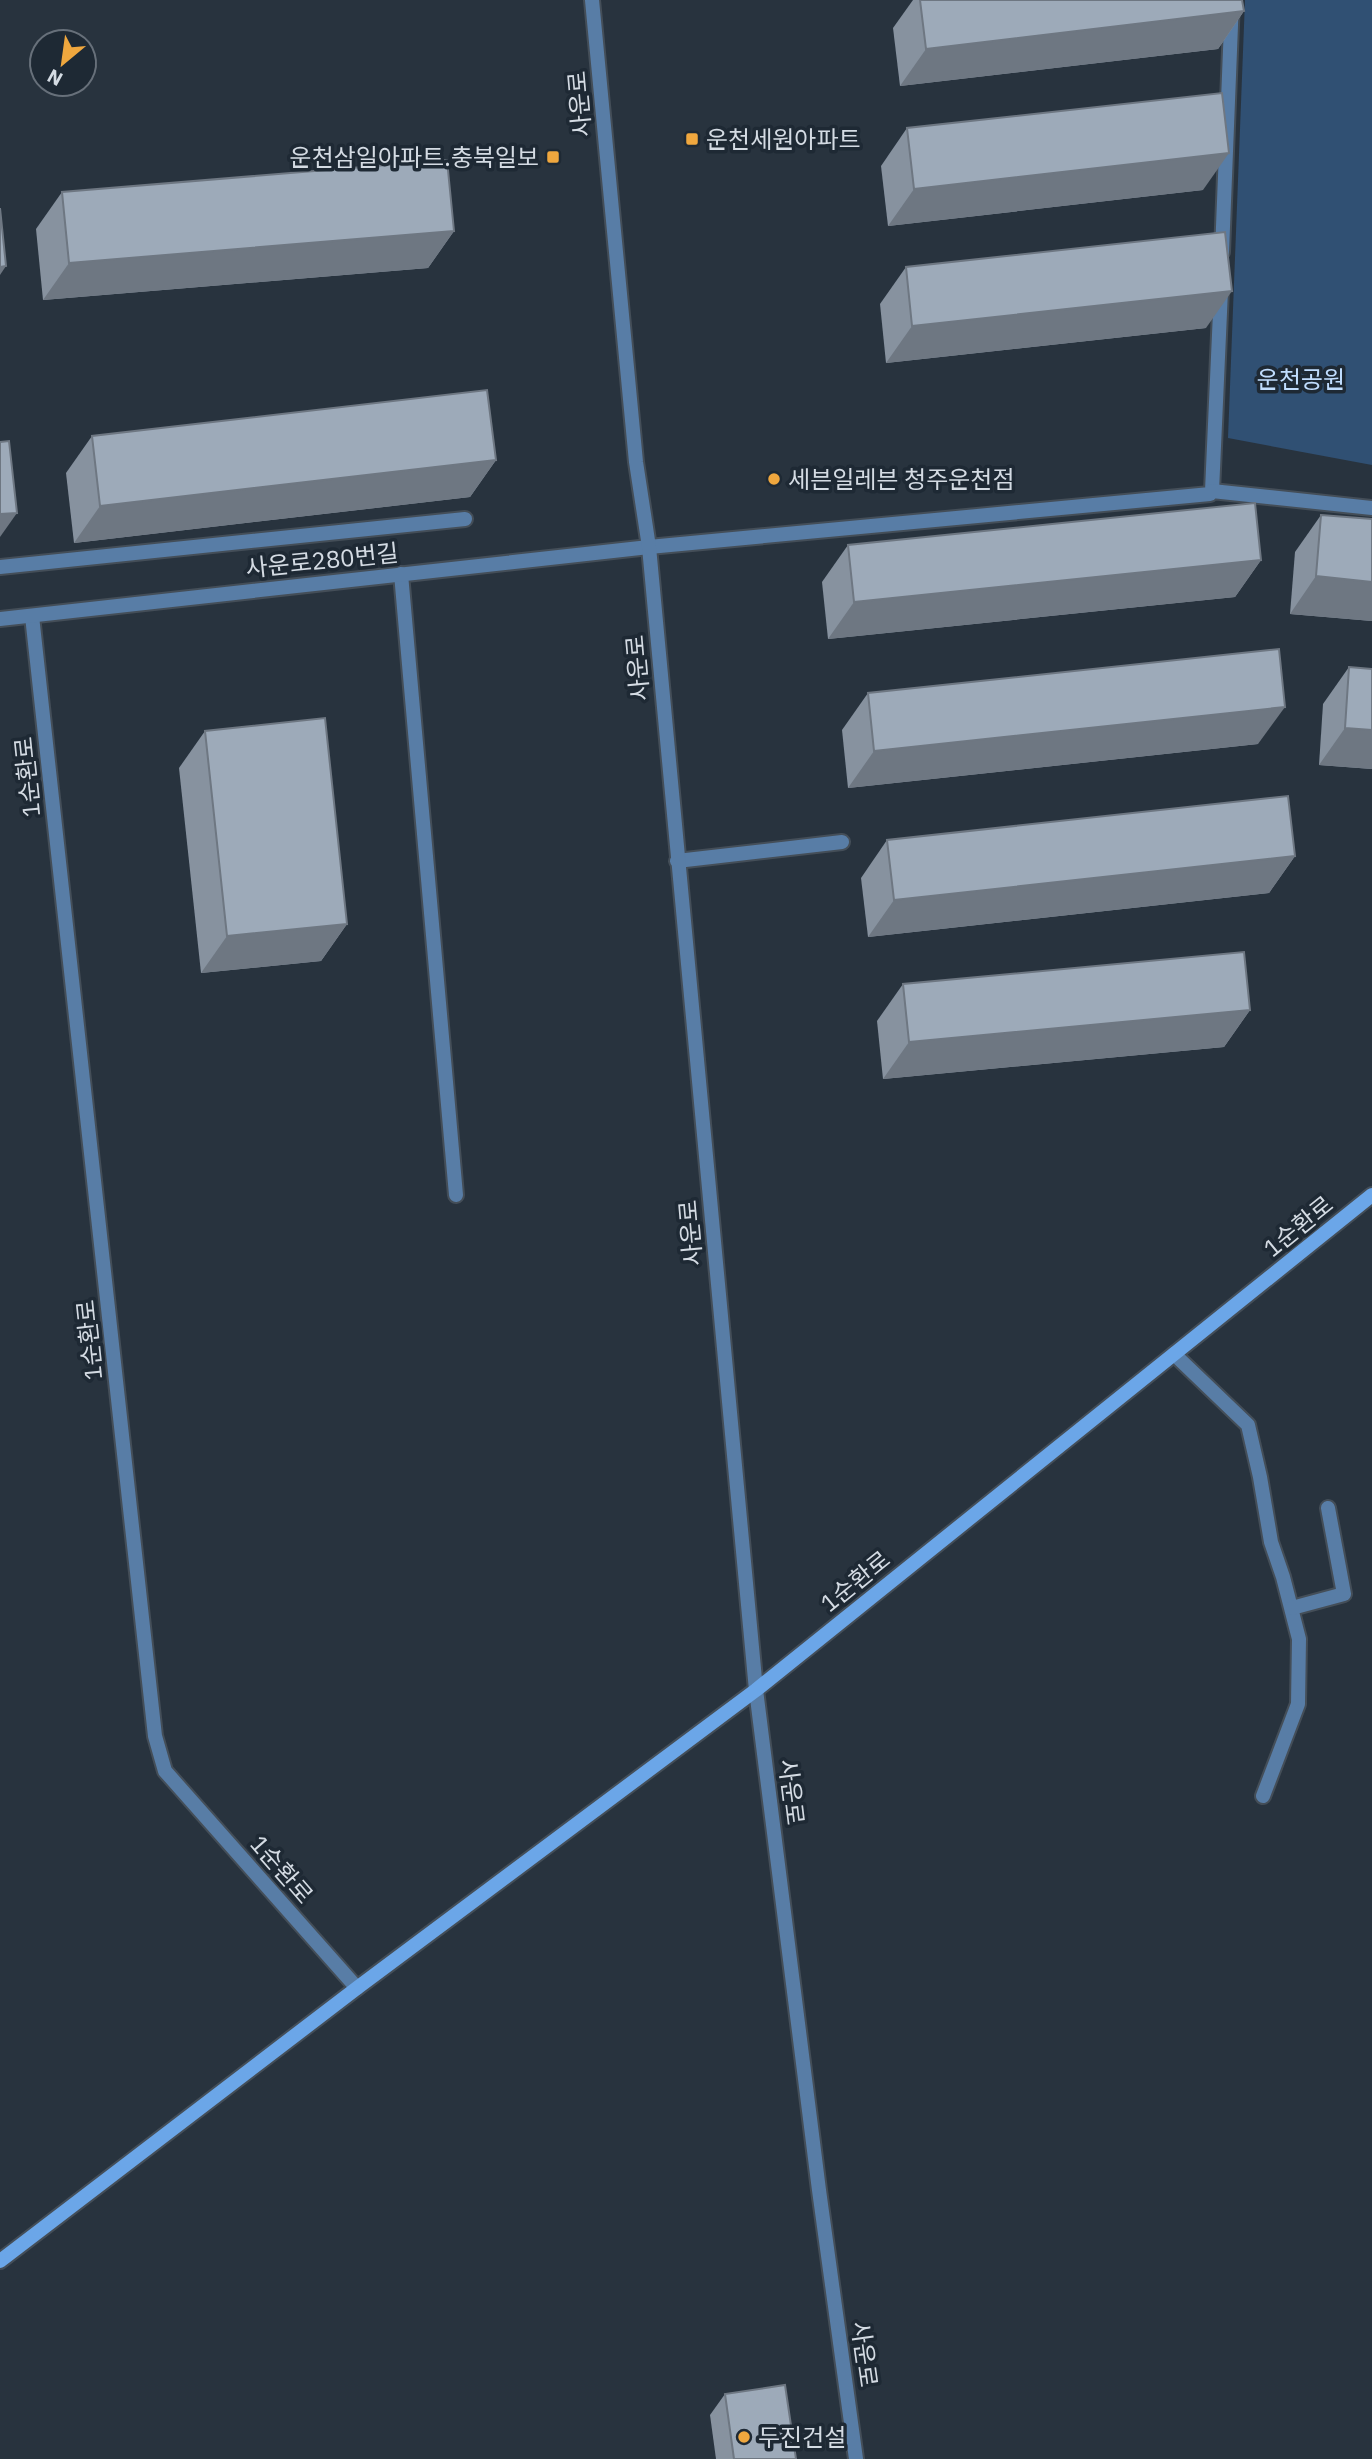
<svg xmlns="http://www.w3.org/2000/svg" width="1372" height="2459" viewBox="0 0 1372 2459" font-family="'IBM Plex Sans','Noto Sans KR',sans-serif">
<style>
.park{fill:#305073}
.lines{fill:none;stroke-linecap:round;stroke-linejoin:round}
.service-casing{stroke:#444e58;stroke-width:18}
.minor-casing{stroke:#444e58;stroke-width:18}
.tertiary-casing{stroke:#444e58;stroke-width:18}
.secondary-casing{stroke:#444e58;stroke-width:18}
.service{stroke:#587da6;stroke-width:14}
.minor{stroke:#587da6;stroke-width:14}
.tertiary{stroke:#587da6;stroke-width:14}
.secondary{stroke:#6ba6e8;stroke-width:14}
.wall{fill:#87929f}
.shaded-wall{fill:#6e7782}
.building{fill:#9daab9;stroke:#6e7782;stroke-width:2}
.poi-dot{fill:#efa73e;stroke:#1e2934;stroke-width:2.5}
.labels{text-anchor:middle;dominant-baseline:central;stroke-width:7;stroke-linejoin:round;paint-order:stroke}
.street-label{font-size:24px;fill:#d4dbe3;stroke:#1e2934}
.poi-label{font-size:24px;fill:#d4dbe3;stroke:#1e2934;text-anchor:start}
.park-label{font-size:24px;fill:#c0ddfe;stroke:#1e2934}
</style>
<rect width="100%" height="100%" fill="#28333e"/>
<polygon class="park" points="1245,0 1372,0 1372,465 1228,438"/>
<g class="lines">
<defs>
<g id="service">
<polyline points="1222,252 1232,0"/>
<polyline points="1212,491 1221,290"/>
<polyline points="0,567 465,519"/>
<polyline points="677,861 842,842"/>
<polyline points="1174,1354 1248,1425 1260,1477 1271,1542 1283,1577 1299,1639 1298,1704 1263,1796"/>
<polyline points="1292,1608 1344,1594 1328,1508"/>
</g>
<g id="minor">
<polyline points="401,574 456,1195"/>
<polyline points="32,616 155,1736 165,1771 357,1988"/>
<polyline points="0,619 649,547 1210,494 1212,491 1372,508"/>
</g>
<polyline id="tertiary" points="592,0 636,462 649,547 756,1690 819,2190 856,2459"/>
<polyline id="secondary" points="0,2261 357,1988 756,1690 1372,1195"/>
</defs>
<use href="#service" class="service-casing"/>
<use href="#minor" class="minor-casing"/>
<use href="#tertiary" class="tertiary-casing"/>
<use href="#secondary" class="secondary-casing"/>
<use href="#service" class="service"/>
<use href="#minor" class="minor"/>
<use href="#tertiary" class="tertiary"/>
<use href="#secondary" class="secondary"/>
</g>
<g class="wall">
<polygon points="913,0 1242,0 1244,11 1218,49 900,86 893,28"/>
<polygon points="907,128 1203,190 888,226 881,166"/>
<polygon points="62,192 454,231 428,268 43,300 36,229"/>
<polygon points="906,267 1206,328 886,363 880,304"/>
<polygon points="92,436 496,460 470,497 74,543 66,473"/>
<polygon points="1321,515 1372,519 1372,621 1290,614 1295,552"/>
<polygon points="848,545 1261,560 1235,597 828,639 822,582"/>
<polygon points="1349,667 1372,769 1319,765 1323,704"/>
<polygon points="868,693 1258,744 848,788 842,730"/>
<polygon points="205,731 347,924 321,961 201,973 179,768"/>
<polygon points="887,840 1295,856 1269,893 868,937 861,878"/>
<polygon points="903,984 1250,1010 1224,1047 883,1079 877,1021"/>
<polygon points="725,2394 796,2459 716,2459 710,2415"/>
</g>
<g class="shaded-wall">
<polygon points="1244,11 1218,49 900,86 926,49"/>
<polygon points="1229,153 1203,190 888,226 914,189"/>
<polygon points="454,231 428,268 43,300 69,263"/>
<polygon points="6,266 0,275 0,267"/>
<polygon points="1232,291 1206,328 886,363 912,326"/>
<polygon points="496,460 470,497 74,543 100,506"/>
<polygon points="17,513 0,537 0,514"/>
<polygon points="1261,560 1235,597 828,639 854,602"/>
<polygon points="1316,576 1372,582 1372,621 1290,614"/>
<polygon points="1285,707 1258,744 848,788 874,751"/>
<polygon points="1345,728 1372,730 1372,769 1319,765"/>
<polygon points="1295,856 1269,893 868,937 894,900"/>
<polygon points="347,924 321,961 201,973 227,936"/>
<polygon points="1250,1010 1224,1047 883,1079 909,1042"/>
</g>
<g class="building">
<polygon points="920,0 1242,0 1244,11 926,49"/>
<polygon points="1222,93 1229,153 914,189 907,128"/>
<polygon points="447,160 454,231 69,263 62,192"/>
<polygon points="0,208 6,266 0,267"/>
<polygon points="1225,232 1232,291 912,326 906,267"/>
<polygon points="487,390 496,460 100,506 92,436"/>
<polygon points="9,441 17,513 0,514 0,442"/>
<polygon points="1255,503 1261,560 854,602 848,545"/>
<polygon points="1321,515 1372,519 1372,582 1316,576"/>
<polygon points="1279,649 1285,707 874,751 868,693"/>
<polygon points="1349,667 1372,669 1372,730 1345,728"/>
<polygon points="325,718 347,924 227,936 205,731"/>
<polygon points="1288,796 1295,856 894,900 887,840"/>
<polygon points="1244,952 1250,1010 909,1042 903,984"/>
<polygon points="785,2385 796,2459 734,2459 725,2394"/>
</g>
<g class="poi-dot">
<rect x="685" y="132" width="14" height="14" rx="3.5"/>
<rect x="546" y="150" width="14" height="14" rx="3.5"/>
<circle cx="774" cy="479" r="7"/>
<circle cx="744" cy="2437" r="7"/>
</g>
<g class="labels">
<g class="street-label">
<text transform="translate(579 104) rotate(-95)">사운로</text>
<text transform="translate(322 560) rotate(-6)">사운로280번길</text>
<text transform="translate(637 668) rotate(-95)">사운로</text>
<text transform="translate(27 777) rotate(-96)">1순환로</text>
<text transform="translate(1298 1226) rotate(-39)">1순환로</text>
<text transform="translate(690 1233) rotate(-95)">사운로</text>
<text transform="translate(89 1340) rotate(-96)">1순환로</text>
<text transform="translate(855 1581) rotate(-39)">1순환로</text>
<text transform="translate(792 1792) rotate(83)">사운로</text>
<text transform="translate(282 1869) rotate(49)">1순환로</text>
<text transform="translate(865 2354) rotate(82)">사운로</text>
</g>
<g class="poi-label">
<text x="706" y="139">운천세원아파트</text>
<text x="539" y="157" text-anchor="end">운천삼일아파트.충북일보</text>
<text x="788" y="479">세븐일레븐 청주운천점</text>
<text x="758" y="2437">두진건설</text>
</g>
<g class="park-label">
<text x="1301" y="379">운천공원</text>
</g>
</g>
<g transform="translate(63 63) rotate(209)"><circle r="33" fill="#1e2934" stroke="#67707a" stroke-width="2"/>
<path d="M0-5L12 26L0 18L-12 26Z" fill="#efa73e"/>
<text y="-10" font-size="19" font-weight="bold" text-anchor="middle" fill="#d4dbe3">N</text>
</g>
</svg>
